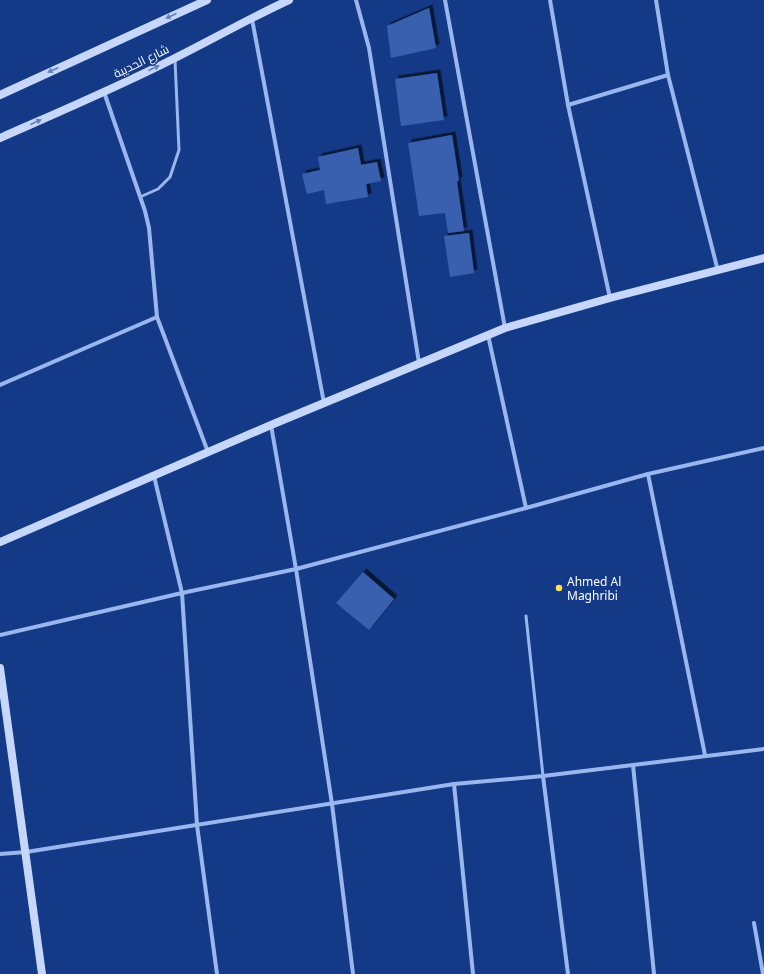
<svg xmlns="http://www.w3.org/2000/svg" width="764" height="974" viewBox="0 0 764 974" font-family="'Noto Sans',Cairo,sans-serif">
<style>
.building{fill:#3860af;filter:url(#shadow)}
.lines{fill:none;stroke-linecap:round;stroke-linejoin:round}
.lane{stroke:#99b6ef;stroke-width:3}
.street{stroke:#99b6ef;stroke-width:4}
.secondary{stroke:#c6d7fb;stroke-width:8}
.oneway{fill:#6481bb}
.poi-dot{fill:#ffe157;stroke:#143a87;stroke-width:1.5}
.labels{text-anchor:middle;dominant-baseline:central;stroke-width:3;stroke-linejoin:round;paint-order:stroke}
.street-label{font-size:12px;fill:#fff;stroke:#143a87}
.poi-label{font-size:12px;fill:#fff;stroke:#143a87;text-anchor:start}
</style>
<defs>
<filter id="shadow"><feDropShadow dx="3.5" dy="-3.5" stdDeviation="0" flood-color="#0009"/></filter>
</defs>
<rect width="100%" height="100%" fill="#143a87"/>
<g class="building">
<polygon points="429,8 436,48 391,58 387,26"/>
<polygon points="437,73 444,120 401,126 395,79"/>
<polygon points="452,135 459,180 457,182 464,231 448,233 445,213 419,216 408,143"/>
<polygon points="358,148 361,165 377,162 381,181 366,184 368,197 326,204 324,190 307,194 302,174 320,170 318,157"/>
<polygon points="469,233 474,273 450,277 444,236"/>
<polygon points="363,572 394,599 369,630 336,603"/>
</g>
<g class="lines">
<g class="lane">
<polyline points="140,197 158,189 170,177 179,150 175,60"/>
<polyline points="526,616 543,776"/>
</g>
<g class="street">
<polyline points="356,0 369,48 419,363"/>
<polyline points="445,0 505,328"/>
<polyline points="550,0 568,105 610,298"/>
<polyline points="656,0 668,75 718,271"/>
<polyline points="252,19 324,403"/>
<polyline points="104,92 145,211 149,228 157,317 208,452"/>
<polyline points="568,105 668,75"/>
<polyline points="488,335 526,508"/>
<polyline points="0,385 157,317"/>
<polyline points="271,425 296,569 332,804 353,974"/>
<polyline points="648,474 705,755"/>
<polyline points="154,476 182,593 197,825 217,974"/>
<polyline points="0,635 182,593 296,569 526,508 648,474 764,448"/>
<polyline points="633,765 654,974"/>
<polyline points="543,776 568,974"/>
<polyline points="454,784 473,974"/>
<polyline points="0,854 26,852 454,784 543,776 764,749"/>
<polyline points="754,923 763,974"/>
</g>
<g class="secondary">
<polyline points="0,95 207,0"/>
<path d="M0,138c59,-26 118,-51 175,-80 38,-19 75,-40 114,-58"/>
<polyline points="0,542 271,425 505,328 610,298 764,258"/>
<polyline points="0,668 42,974"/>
</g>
</g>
<defs><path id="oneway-solid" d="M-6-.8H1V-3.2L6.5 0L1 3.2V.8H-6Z"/></defs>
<g class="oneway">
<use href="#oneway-solid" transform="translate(171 16) rotate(155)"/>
<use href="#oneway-solid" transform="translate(154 68) rotate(-25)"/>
<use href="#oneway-solid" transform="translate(53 70) rotate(155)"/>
<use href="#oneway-solid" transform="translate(36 122) rotate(-24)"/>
</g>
<circle class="poi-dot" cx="559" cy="588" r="4"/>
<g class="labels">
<g class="street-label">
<text transform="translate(141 61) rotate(-26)">شارع الحديبة</text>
</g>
<g class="poi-label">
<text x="567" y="581">Ahmed Al<tspan x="567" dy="14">Maghribi</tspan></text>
</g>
</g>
</svg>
